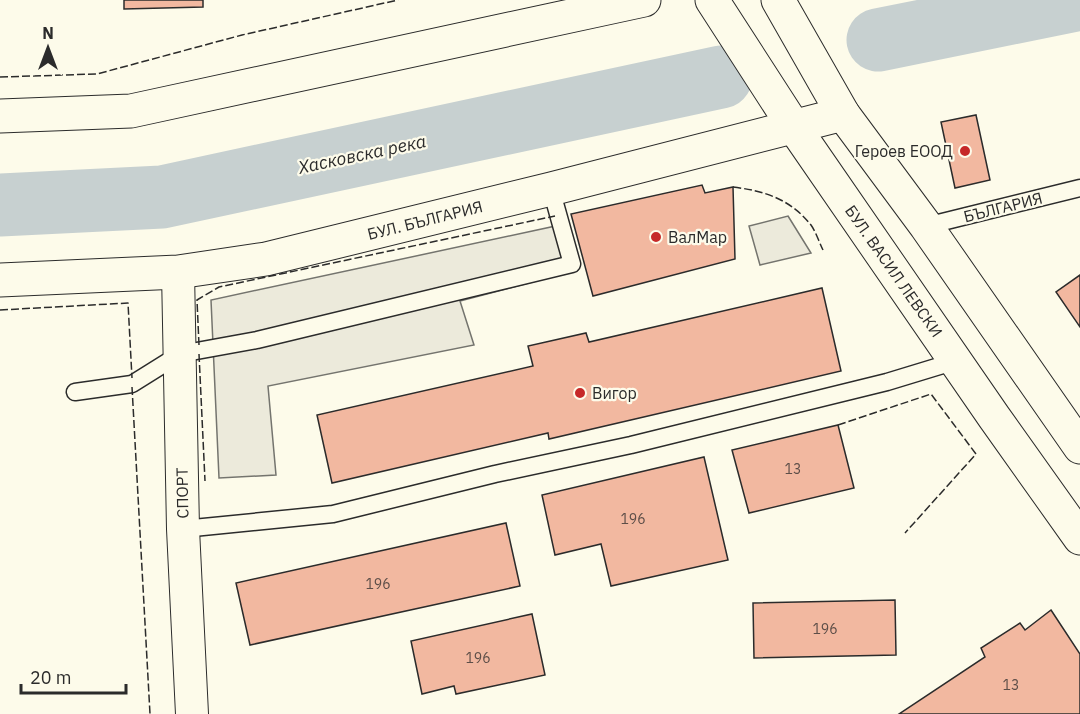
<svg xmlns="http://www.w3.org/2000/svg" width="1080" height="714" viewBox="0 0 1080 714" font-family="'IBM Plex Sans',sans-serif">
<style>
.parking{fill:#eceadb;stroke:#74746e;stroke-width:1.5}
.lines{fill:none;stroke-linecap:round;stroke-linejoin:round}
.river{stroke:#c7d0d0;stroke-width:63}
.building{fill:#f2b8a0;stroke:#2b2b2b;stroke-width:1.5}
.service-casing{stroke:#2b2b2b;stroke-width:19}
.minor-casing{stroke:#2b2b2b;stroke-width:34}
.tertiary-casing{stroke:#2b2b2b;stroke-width:35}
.secondary-casing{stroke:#2b2b2b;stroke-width:35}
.service{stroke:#fdfbea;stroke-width:16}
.minor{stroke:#fdfbea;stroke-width:32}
.tertiary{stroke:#fdfbea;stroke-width:33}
.secondary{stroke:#fdfbea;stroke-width:33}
.fence{stroke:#2b2b2b;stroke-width:1.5;stroke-dasharray:8 3;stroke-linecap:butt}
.poi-dot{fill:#c62828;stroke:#fdfbea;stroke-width:2}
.labels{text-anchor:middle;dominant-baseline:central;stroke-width:4.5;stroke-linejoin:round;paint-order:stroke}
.number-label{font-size:14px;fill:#5d4e48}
.poi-label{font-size:16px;fill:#2b2b2b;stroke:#fdfbea;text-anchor:start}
.street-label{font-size:16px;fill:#2b2b2b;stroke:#fdfbea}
.water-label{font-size:18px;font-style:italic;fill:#2b2b2b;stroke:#fdfbea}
</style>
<rect width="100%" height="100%" fill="#fdfbea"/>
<g class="parking">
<polygon points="788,216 811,253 760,265 749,226"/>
<polygon points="565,224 578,270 460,301 474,345 268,386 276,475 219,478 211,300"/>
</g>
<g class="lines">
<g class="river">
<polyline points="878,40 1076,0"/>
<polyline points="0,205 162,197 721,77"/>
</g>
</g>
<g class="building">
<polygon points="124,0 203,0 203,7 124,9"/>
<polygon points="976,115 990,180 955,188 941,122"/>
<polygon points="702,185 705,193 733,187 735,259 593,296 571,214"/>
<polygon points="1080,275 1080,327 1056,292"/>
<polygon points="822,288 841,371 549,439 548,433 332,483 317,415 533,366 528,346 586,333 589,342"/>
<polygon points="838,425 854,488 749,513 732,450"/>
<polygon points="704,457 728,560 611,586 601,544 555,555 542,495"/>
<polygon points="506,523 520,586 250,645 236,583"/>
<polygon points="895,600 896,655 754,658 753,603"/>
<polygon points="1051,610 1080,654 1080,714 899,714 985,657 981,648 1020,623 1025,630"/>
<polygon points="532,614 545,675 456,694 454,686 422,694 411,641"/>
</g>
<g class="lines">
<defs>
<g id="service">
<polyline points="926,226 1080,188"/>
<polyline points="75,392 132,384 180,354 257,340 572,264 551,189"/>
<polyline points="183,529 333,514 495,474 631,445 887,382 956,361"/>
</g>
<polyline id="minor" points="178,272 183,529 192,714"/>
<g id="tertiary">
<polyline points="0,116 131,111 644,0"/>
<polyline points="0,280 178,272 266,259 551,189 843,114"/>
</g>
<g id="secondary">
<polyline points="712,0 794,127 994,417 1080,538"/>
<polyline points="778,0 843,114 926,226 1080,447"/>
</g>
</defs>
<use href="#service" class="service-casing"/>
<use href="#minor" class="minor-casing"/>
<use href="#tertiary" class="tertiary-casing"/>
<use href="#secondary" class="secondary-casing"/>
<use href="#service" class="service"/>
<use href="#minor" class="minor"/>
<use href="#tertiary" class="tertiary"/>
<use href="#secondary" class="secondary"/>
<g class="fence">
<polyline points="0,77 97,74 242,35 398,0"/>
<path d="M733,187c32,4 57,12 78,38 5,7 8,17 12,25"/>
<polyline points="0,310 128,303 132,378"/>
<polyline points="199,345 197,300 219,287 555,216"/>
<polyline points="199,354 205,481"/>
<polyline points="132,387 150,714"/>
<polyline points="838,425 931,394 976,454 905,533"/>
</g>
</g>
<g class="poi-dot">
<circle cx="965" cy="151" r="6"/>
<circle cx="656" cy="237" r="6"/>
<circle cx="580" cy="393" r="6"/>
</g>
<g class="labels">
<g class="number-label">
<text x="793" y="469">13</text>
<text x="633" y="519">196</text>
<text x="378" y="584">196</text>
<text x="825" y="629">196</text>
<text x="478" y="658">196</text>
<text x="1011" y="685">13</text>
</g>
<g class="poi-label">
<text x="953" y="151" text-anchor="end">Героев ЕООД</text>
<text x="668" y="237">ВалМар</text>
<text x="592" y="393">Вигор</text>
</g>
<g class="street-label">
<text transform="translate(1003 207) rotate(-14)">БЪЛГАРИЯ</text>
<text transform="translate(425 220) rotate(-14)">БУЛ. БЪЛГАРИЯ</text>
<text transform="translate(894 271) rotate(55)">БУЛ. ВАСИЛ ЛЕВСКИ</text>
<text transform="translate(182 493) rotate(-91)">СПОРТ</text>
</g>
<g class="water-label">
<text transform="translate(362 154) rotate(-12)">Хасковска река</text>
</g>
</g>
<g transform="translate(48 48)" stroke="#fdfbea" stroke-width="4.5" paint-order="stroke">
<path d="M0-4.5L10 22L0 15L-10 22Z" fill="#2b2b2b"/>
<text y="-9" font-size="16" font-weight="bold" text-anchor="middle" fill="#2b2b2b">N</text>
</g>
<path d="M21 684v9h105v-9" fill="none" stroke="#2b2b2b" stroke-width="3"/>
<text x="30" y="684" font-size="18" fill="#2b2b2b" stroke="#fdfbea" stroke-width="4.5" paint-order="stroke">20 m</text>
</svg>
